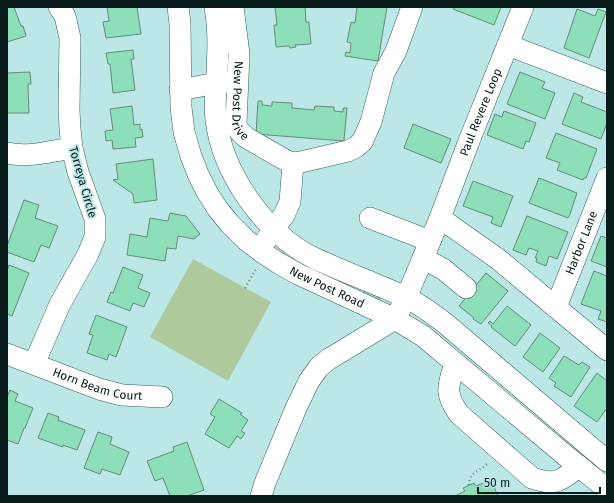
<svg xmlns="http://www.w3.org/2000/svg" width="614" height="503" viewBox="0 0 614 503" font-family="'Fira Sans',sans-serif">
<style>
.green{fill:#aeca9d}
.building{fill:#8ddfba;stroke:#678a79}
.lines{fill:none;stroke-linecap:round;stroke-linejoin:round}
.minor-casing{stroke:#365f5e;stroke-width:22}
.path{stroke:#6b8b8a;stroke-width:2.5;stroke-dasharray:1 3;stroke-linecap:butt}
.minor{stroke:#fff;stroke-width:21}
.labels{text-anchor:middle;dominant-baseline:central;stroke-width:3.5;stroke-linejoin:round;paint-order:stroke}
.street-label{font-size:12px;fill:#091a1a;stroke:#bbe8e7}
</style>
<rect width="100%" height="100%" fill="#bbe8e7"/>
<polygon class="green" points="193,259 271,302 228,381 150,337"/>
<g class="building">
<polygon points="7,7 14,7 21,26 23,26 26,36 7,42"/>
<polygon points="107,7 137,7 141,34 106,38 103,22 109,21"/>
<polygon points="275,7 305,7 306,22 309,22 311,44 295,45 296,47 290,48 289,46 276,47 274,25 277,25"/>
<polygon points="357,7 387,7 378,61 345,56 346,52 350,53 351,43 347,42 351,22 355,23"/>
<polygon points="454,7 501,7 494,25 453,9"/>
<polygon points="577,9 595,16 598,9 606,12 589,58 564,48"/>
<polygon points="133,50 134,59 131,59 135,90 113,93 110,64 108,64 106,53"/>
<polygon points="30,72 31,84 28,84 29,113 7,113 7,73"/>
<polygon points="520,72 545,82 542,88 555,93 545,119 507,104"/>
<polygon points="574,93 583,97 581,102 607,112 607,123 601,139 562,124"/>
<polygon points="258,101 262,101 262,105 272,106 272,102 292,103 292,108 314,110 315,106 334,107 334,111 343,112 343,108 347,108 344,141 256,134"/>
<polygon points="132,106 134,125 140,124 140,130 142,129 143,137 135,138 136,147 113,149 112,140 106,141 105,131 113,130 110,109"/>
<polygon points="504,111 536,123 529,142 526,141 523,149 487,135 495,114 502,117"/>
<polygon points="413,124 451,139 441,163 404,148"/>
<polygon points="556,133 597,149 586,178 584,178 583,180 557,170 560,163 546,158"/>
<polygon points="153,159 157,200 134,203 133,194 113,180 118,179 116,164"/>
<polygon points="539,178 577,193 570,214 568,218 529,203"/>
<polygon points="473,181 513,196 501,227 491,223 493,217 463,206"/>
<polygon points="24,200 39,205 35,218 58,226 49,248 41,245 34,262 7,252 7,246"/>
<polygon points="170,213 186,216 200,234 194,239 178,236 176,249 167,248 165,261 127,255 130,234 147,237 150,218 168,221"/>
<polygon points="527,216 568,232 557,259 549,256 546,266 536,262 537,258 535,258 538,251 529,248 526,255 513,250"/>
<polygon points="601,236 607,238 607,267 591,261"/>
<polygon points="9,265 29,273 12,316 7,314 7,270"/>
<polygon points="123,267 143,275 138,288 150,293 144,307 133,303 130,311 107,302 111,292 113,293"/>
<polygon points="594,271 607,276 607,322 598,319 601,311 581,304"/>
<polygon points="486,273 508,291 481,324 473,319 474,318 459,306"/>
<polygon points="367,286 382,293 375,306 361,299"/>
<polygon points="507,306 531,325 515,346 491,327 492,326 488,323 490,321 493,324"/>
<polygon points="96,315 127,327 116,357 109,354 107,360 87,353 93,335 89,334"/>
<polygon points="540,333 560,348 543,372 523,357"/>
<polygon points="564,356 579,365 582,362 590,367 571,397 554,386 556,383 549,378"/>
<polygon points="597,373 607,381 607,408 597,422 574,406"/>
<polygon points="10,390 18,394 15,401 33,408 25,428 24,428 18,444 7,440 7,397"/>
<polygon points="219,399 242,413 240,414 248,420 241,431 245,433 241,439 237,436 229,448 205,434 215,417 210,414"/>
<polygon points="48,413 59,417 58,420 85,430 77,450 63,445 63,447 38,438"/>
<polygon points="98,432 112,437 110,444 129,452 120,475 102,469 100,474 84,468"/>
<polygon points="187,442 204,490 187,496 170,496 163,478 155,481 147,461 174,451 173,447"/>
<polygon points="491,480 498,496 455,496 465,491 463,488 474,483 476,486"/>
</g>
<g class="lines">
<defs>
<g id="minor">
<path id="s1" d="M178,7l2,17 1,83 3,25 7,24 7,18 9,18 10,16 13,16 16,16 17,13 17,11 18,10 97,45 28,17 143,120 41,33"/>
<path d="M215,7c4,22 3,44 2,66 -1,15 -3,31 -1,46 6,54 49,115 98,139 30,14 61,25 91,39 15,7 28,17 41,27l161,137"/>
<path id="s2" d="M233,7l6,47 -3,69c1,7 5,10 11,15l40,23 6,2 8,-1 47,-11 8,-4 6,-5 9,-20 13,-49 12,-22 16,-44"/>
<polyline points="508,45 607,83"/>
<polyline points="180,90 216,83 229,82"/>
<path d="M7,153c21,5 44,-2 65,-5"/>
<polyline points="370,218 430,241"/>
<polyline points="440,218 498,259 607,350"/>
<polyline points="266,240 284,215 290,202 293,163"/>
<polyline points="423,258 443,269 466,288"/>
<path id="s3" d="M556,307l51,-129"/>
<path id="s4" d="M7,354l92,35 23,6 40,2"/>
<path d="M455,363c-7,23 -11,30 4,51l73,64c23,8 30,3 47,-12"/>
<polyline points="34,364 60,304 88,254 95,237 95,219 78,172 72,148 70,129 69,110 70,38 65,16 59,7"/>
<path id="s5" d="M261,496l4,-13 31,-75 13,-27 10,-14 10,-8 66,-40 11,-21 34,-80 29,-77 54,-134"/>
</g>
</defs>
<use href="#minor" class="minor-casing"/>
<g class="path">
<polyline points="245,288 256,269"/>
<path d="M469,485c0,-14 11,-13 19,-22"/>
</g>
<use href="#minor" class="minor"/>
</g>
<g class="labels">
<g class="street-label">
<text stroke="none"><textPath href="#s2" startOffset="95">New Post Drive</textPath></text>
<text stroke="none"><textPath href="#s5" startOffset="456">Paul Revere Loop</textPath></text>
<text transform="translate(83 182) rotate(74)">Torreya Circle</text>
<text stroke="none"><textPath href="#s3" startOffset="69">Harbor Lane</textPath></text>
<text stroke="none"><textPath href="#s1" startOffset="346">New Post Road</textPath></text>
<text stroke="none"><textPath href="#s4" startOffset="96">Horn Beam Court</textPath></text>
</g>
</g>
<rect width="614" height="503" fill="none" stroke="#091a1a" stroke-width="16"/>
<path d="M478 487v6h122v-6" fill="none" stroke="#091a1a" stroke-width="2"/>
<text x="484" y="487" font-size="12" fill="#091a1a" stroke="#bbe8e7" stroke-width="3" paint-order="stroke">50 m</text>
</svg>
